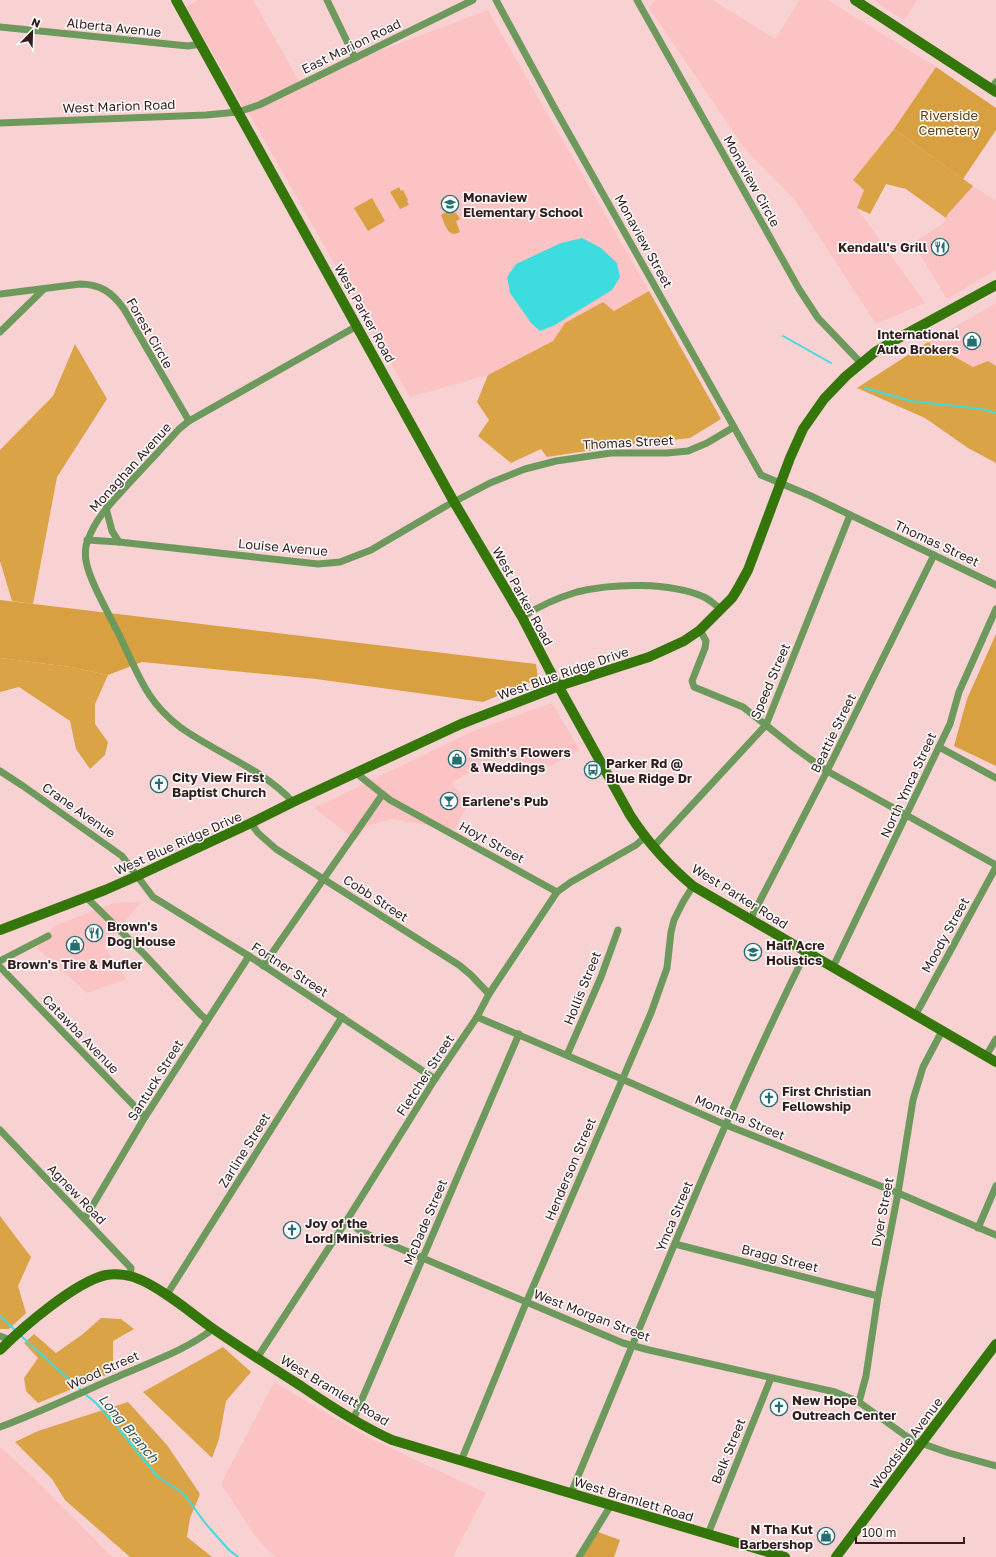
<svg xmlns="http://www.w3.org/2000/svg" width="996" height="1557" viewBox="0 0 996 1557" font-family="'Golos Text',sans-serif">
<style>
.built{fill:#fcc3c4}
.green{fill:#d9a041}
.forest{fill:#daa346}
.water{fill:#3ddcdf}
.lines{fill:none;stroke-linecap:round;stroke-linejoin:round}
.stream{stroke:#3ddcdf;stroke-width:2}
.street{stroke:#6e995d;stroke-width:7}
.secondary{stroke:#34760a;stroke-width:10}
.labels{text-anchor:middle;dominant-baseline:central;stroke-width:3;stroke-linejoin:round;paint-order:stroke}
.street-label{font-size:13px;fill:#341d1e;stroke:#fefefe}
.park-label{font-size:13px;fill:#5b3f0b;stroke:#fefefe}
.poi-label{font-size:13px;font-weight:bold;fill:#341d1e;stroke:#fefefe;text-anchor:start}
.water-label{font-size:14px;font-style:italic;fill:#325252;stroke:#fefefe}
</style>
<rect width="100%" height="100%" fill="#f8d2d2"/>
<g class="built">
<polygon points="198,0 253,0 299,81 488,10 649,291 614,311 565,323 553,341 488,375 410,397 251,117 247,110 245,110 186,7"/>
<polygon points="655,0 713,0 775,39 800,0 828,0 936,67 894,129 853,180 864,190 857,208 925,303 876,324 795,200 745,149 649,8"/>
<polygon points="873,0 917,0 904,20"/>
<polygon points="973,186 996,201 996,270 947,299 913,243 944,223 948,214"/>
<polygon points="996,303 996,366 988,361 973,367 928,342"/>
<polygon points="552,703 580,750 550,766 513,760 503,752 452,783 468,804 454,830 392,819 367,826 356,840 314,808 471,732"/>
<polygon points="141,902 104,947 126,979 87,993 37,948 54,926 114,903"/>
<polygon points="274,1382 367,1437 486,1493 453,1557 275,1557 257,1539 221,1484"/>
<polygon points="0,1447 33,1477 112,1557 0,1557"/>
</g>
<g class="green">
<polygon points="936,67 996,108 996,130 963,179 894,129"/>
<polygon points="399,187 401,191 403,190 408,200 407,201 409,205 400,209 390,192"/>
<polygon points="372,198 385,221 368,231 354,208"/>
<path d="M448,211l8,2 4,6 -4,2 4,11c-12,7 -15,-8 -19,-17z"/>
<polygon points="0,600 536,664 538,679 483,702 316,679 142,662 108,675 71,667 0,658"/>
<polygon points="996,634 996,766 954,746 967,699"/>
<polygon points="598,1532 620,1540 614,1557 583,1557"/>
</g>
<g class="forest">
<polygon points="894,129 973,186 948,214 946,218 906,189 886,184 870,214 857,208 864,190 853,180"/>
<polygon points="649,291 721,419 690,438 626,445 547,457 541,449 511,463 478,436 489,420 477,402 488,375 553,341 565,323 603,302 614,311"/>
<polygon points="928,342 973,367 988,361 996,366 996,463 968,448 925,418 857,388"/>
<polygon points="75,344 107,399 57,477 33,604 12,601 0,561 0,450 53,396"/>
<polygon points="0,658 71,667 108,675 95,704 95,724 108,742 105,755 90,769 76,749 70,721 19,687 0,692"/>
<polygon points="0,1216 31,1257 18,1286 26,1313 9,1329 0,1329"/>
<polygon points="101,1318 121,1319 134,1329 113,1341 113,1372 38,1403 26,1391 24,1378 38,1358 24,1343 34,1334 56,1353 83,1334"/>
<polygon points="223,1347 251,1372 226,1401 219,1439 212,1458 143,1392"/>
<polygon points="128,1402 167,1445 200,1494 190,1518 187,1537 212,1557 130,1557 65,1500 52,1479 15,1442 38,1431"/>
</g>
<polygon class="water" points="582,238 601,248 617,263 620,277 612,290 555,325 540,331 531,323 510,293 507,277 516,264 561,243"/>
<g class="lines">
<g class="stream">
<polyline points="783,336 831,363"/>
<polyline points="865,388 911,401 982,409 996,413"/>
<polyline points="0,1316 15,1330"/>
<polyline points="20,1335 82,1391"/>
<polyline points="85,1394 96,1403 118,1428 157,1476 184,1494 205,1523 229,1550 238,1557"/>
</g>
<g class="street">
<polyline points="327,0 355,58"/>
<polyline points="496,0 554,107 761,475 811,496 996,585"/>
<polyline points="637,0 799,289 818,318 861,363"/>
<polyline points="0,27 188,46 201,44"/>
<polyline points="991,89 996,82"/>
<polyline points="0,123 206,115 238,112 259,105 473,0"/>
<path d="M0,294l80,-10c20,0 32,8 44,25l65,112"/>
<polyline points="0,332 44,289"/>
<polyline points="106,508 112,531 119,542 318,564 340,562 371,550 446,506 490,483 525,469 556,461 611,453 667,453 688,451 707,443 734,427"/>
<polyline points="87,540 119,542"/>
<path d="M522,617c16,-10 38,-20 55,-25 36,-9 93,-10 127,5 6,3 11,8 17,12"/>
<polyline points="700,630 706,641 705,648 692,681 694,687 743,707 796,749 827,771 996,865"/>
<polyline points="939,747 996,778"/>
<polyline points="0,771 23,786 122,856 153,897 249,956 435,1079"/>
<polyline points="356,773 390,800 557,892"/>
<path d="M293,802c-30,-33 -77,-49 -113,-75 -33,-25 -41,-51 -58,-86 -10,-22 -32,-58 -36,-80 -1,-7 -1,-15 2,-21 8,-24 28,-42 44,-60 16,-17 32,-34 47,-51l10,-8 168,-95"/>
<polyline points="251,823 258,833 276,849 459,965 471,975 489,994"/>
<polyline points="653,847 766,725 850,515"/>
<polyline points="86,897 144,954 201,1015 207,1020"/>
<polyline points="750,920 827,771 934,555"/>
<polyline points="0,961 48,936"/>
<polyline points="263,966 382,795"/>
<polyline points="0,967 145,1117"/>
<polyline points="833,967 950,724 959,692 996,609"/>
<polyline points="916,1014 996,867"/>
<polyline points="477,1017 622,1079 726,1125 898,1193 996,1235"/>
<polyline points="567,1055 601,977 618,930"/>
<polyline points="986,1056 996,1039"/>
<polyline points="0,1130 131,1268 130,1276"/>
<polyline points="83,1217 87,1215 145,1117 249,956"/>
<polyline points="347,1220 359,1230 373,1237 623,1343 649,1350 835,1392 859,1402 906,1436 915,1441 949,1453 996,1466"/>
<polyline points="978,1228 996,1186"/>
<polyline points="675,1244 878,1296"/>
<polyline points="166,1296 342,1017"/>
<polyline points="0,1336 10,1340"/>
<polyline points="257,1358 347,1220 435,1079 477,1017 489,994 557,892 571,882 636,845 645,837"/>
<polyline points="859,1402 866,1376 878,1296 898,1193 913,1100 923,1067 942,1031"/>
<polyline points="353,1420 519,1034"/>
<path d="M0,1427c43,-16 84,-36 126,-54 30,-13 61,-24 87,-44"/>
<polyline points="461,1461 526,1303 651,1013 667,968 671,932 674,920 683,902 693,886"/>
<path d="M571,1493c76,-181 148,-365 235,-541"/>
<polyline points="708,1534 771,1378"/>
<polyline points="579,1557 611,1505"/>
</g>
<g class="secondary">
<path d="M176,0l278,502 68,115 28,54 80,144c18,28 38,50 63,71l303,176"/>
<polyline points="855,0 996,92"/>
<polyline points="0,930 105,890 137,876 251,823 293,802 461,724 559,686 649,657 684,641 700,630 732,598 737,590 748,570 790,458 803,429 824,399 846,376 875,352 895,340 996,285"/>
<path d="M0,1350c23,-23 75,-68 106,-75 11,-2 25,0 35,5 23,10 50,33 71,48 29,20 59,39 89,58 29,20 58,39 91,54l393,117"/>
<polyline points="836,1557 996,1344"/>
</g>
</g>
<defs>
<symbol id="school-ring" viewBox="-11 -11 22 22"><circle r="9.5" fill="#fefefe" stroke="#246f71" stroke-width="1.5"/><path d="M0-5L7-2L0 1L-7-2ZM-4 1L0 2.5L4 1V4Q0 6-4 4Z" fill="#246f71"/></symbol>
<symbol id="restaurant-ring" viewBox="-11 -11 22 22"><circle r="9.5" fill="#fefefe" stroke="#246f71" stroke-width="1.5"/><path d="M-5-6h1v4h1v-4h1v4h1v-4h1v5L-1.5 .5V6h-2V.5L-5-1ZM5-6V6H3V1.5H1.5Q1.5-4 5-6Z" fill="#246f71"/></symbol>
<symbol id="shop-ring" viewBox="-11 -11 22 22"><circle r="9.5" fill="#fefefe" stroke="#246f71" stroke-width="1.5"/><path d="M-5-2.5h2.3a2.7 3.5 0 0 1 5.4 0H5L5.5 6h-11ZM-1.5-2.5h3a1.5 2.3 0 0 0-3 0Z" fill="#246f71"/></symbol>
<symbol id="bus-ring" viewBox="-11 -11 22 22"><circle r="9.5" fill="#fefefe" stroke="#246f71" stroke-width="1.5"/><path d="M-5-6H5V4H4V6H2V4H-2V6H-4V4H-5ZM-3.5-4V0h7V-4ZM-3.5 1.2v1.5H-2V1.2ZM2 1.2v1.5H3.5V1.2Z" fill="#246f71"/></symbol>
<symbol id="church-ring" viewBox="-11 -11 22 22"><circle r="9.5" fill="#fefefe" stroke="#246f71" stroke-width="1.5"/><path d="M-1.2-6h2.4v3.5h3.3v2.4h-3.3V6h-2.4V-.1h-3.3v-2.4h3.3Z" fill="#246f71"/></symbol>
<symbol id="bar-ring" viewBox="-11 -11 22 22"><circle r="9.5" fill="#fefefe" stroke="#246f71" stroke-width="1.5"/><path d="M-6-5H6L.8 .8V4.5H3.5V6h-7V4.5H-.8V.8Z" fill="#246f71"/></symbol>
</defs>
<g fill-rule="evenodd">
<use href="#school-ring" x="440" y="194" width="20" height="20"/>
<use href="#restaurant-ring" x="930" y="237" width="20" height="20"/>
<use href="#shop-ring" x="962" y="331" width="20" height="20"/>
<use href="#shop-ring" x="447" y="749" width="20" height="20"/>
<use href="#bus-ring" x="583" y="760" width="20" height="20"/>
<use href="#church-ring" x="149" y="774" width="20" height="20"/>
<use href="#bar-ring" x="439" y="791" width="20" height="20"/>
<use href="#restaurant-ring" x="84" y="923" width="20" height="20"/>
<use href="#shop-ring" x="65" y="935" width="20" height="20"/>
<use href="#school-ring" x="743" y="942" width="20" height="20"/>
<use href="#church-ring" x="759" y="1088" width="20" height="20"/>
<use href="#church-ring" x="282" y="1220" width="20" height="20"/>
<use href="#church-ring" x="769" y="1397" width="20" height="20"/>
<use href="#shop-ring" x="816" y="1526" width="20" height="20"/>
</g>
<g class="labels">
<g class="street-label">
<text transform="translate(114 27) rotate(6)">Alberta Avenue</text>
<text transform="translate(351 46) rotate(-26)">East Marion Road</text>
<text transform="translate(119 106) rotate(-2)">West Marion Road</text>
<text transform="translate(752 181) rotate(61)">Monaview Circle</text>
<text transform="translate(644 241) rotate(61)">Monaview Street</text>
<text transform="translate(365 313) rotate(61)">West Parker Road</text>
<text transform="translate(150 333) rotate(60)">Forest Circle</text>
<text transform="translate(628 442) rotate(-3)">Thomas Street</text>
<text transform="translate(130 467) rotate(-48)">Monaghan Avenue</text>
<text transform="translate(937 543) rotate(25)">Thomas Street</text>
<text transform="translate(283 547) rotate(5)">Louise Avenue</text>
<text transform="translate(523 596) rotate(61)">West Parker Road</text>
<text transform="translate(563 673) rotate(-19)">West Blue Ridge Drive</text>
<text transform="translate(770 681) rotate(-67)">Speed Street</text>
<text transform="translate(833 733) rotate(-64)">Beattie Street</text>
<text transform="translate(908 785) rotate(-65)">North Ymca Street</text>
<text transform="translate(79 810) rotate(35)">Crane Avenue</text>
<text transform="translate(492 842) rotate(29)">Hoyt Street</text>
<text transform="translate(178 843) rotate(-24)">West Blue Ridge Drive</text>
<text transform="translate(740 896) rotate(32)">West Parker Road</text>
<text transform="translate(376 898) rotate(33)">Cobb Street</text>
<text transform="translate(945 935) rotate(-61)">Moody Street</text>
<text transform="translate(290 969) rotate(33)">Fortner Street</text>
<text transform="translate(582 988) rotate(-68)">Hollis Street</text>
<text transform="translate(81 1034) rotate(46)">Catawba Avenue</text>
<text transform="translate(425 1075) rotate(-57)">Fletcher Street</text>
<text transform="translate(155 1080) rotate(-58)">Santuck Street</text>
<text transform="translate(740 1117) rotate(23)">Montana Street</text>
<text transform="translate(244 1150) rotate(-58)">Zarline Street</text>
<text transform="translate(570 1169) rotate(-67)">Henderson Street</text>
<text transform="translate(77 1194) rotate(46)">Agnew Road</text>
<text transform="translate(882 1212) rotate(-79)">Dyer Street</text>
<text transform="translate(674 1216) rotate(-67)">Ymca Street</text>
<text transform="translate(425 1222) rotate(-67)">McDade Street</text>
<text transform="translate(780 1258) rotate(14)">Bragg Street</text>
<text transform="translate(592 1315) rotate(21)">West Morgan Street</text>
<text transform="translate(103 1370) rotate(-24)">Wood Street</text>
<text transform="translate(335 1390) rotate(31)">West Bramlett Road</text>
<text transform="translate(906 1443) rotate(-53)">Woodside Avenue</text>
<text transform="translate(728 1451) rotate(-68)">Belk Street</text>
<text transform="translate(634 1499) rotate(17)">West Bramlett Road</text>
</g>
<g class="park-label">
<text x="949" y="115">Riverside<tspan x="949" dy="15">Cemetery</tspan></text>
</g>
<g class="poi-label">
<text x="463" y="197">Monaview<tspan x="463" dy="15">Elementary School</tspan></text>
<text x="927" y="247" text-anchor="end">Kendall's Grill</text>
<text x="959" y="334" text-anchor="end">International<tspan x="959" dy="15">Auto Brokers</tspan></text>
<text x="470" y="752">Smith's Flowers<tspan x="470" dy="15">&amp; Weddings</tspan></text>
<text x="606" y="763">Parker Rd @<tspan x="606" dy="15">Blue Ridge Dr</tspan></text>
<text x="172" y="777">City View First<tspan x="172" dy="15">Baptist Church</tspan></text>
<text x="462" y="801">Earlene's Pub</text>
<text x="107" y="926">Brown's<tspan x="107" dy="15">Dog House</tspan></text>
<text x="766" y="945">Half Acre<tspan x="766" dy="15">Holistics</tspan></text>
<text x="75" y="964" text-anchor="middle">Brown's Tire &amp; Mufler</text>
<text x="782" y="1091">First Christian<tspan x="782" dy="15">Fellowship</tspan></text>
<text x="305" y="1223">Joy of the<tspan x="305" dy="15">Lord Ministries</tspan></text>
<text x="792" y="1400">New Hope<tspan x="792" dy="15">Outreach Center</tspan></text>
<text x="813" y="1529" text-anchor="end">N Tha Kut<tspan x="813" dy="15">Barbershop</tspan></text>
</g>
<g class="water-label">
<text transform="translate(129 1428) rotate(50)">Long Branch</text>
</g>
</g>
<g transform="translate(32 32) rotate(23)" stroke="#fefefe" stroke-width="3" paint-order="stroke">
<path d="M0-3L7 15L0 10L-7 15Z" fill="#341d1e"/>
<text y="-6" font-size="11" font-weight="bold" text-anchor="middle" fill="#341d1e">N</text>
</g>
<path d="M856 1537v6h108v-6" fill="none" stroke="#341d1e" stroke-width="2"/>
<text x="862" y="1537" font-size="12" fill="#341d1e" stroke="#fefefe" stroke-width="3" paint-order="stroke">100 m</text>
</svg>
